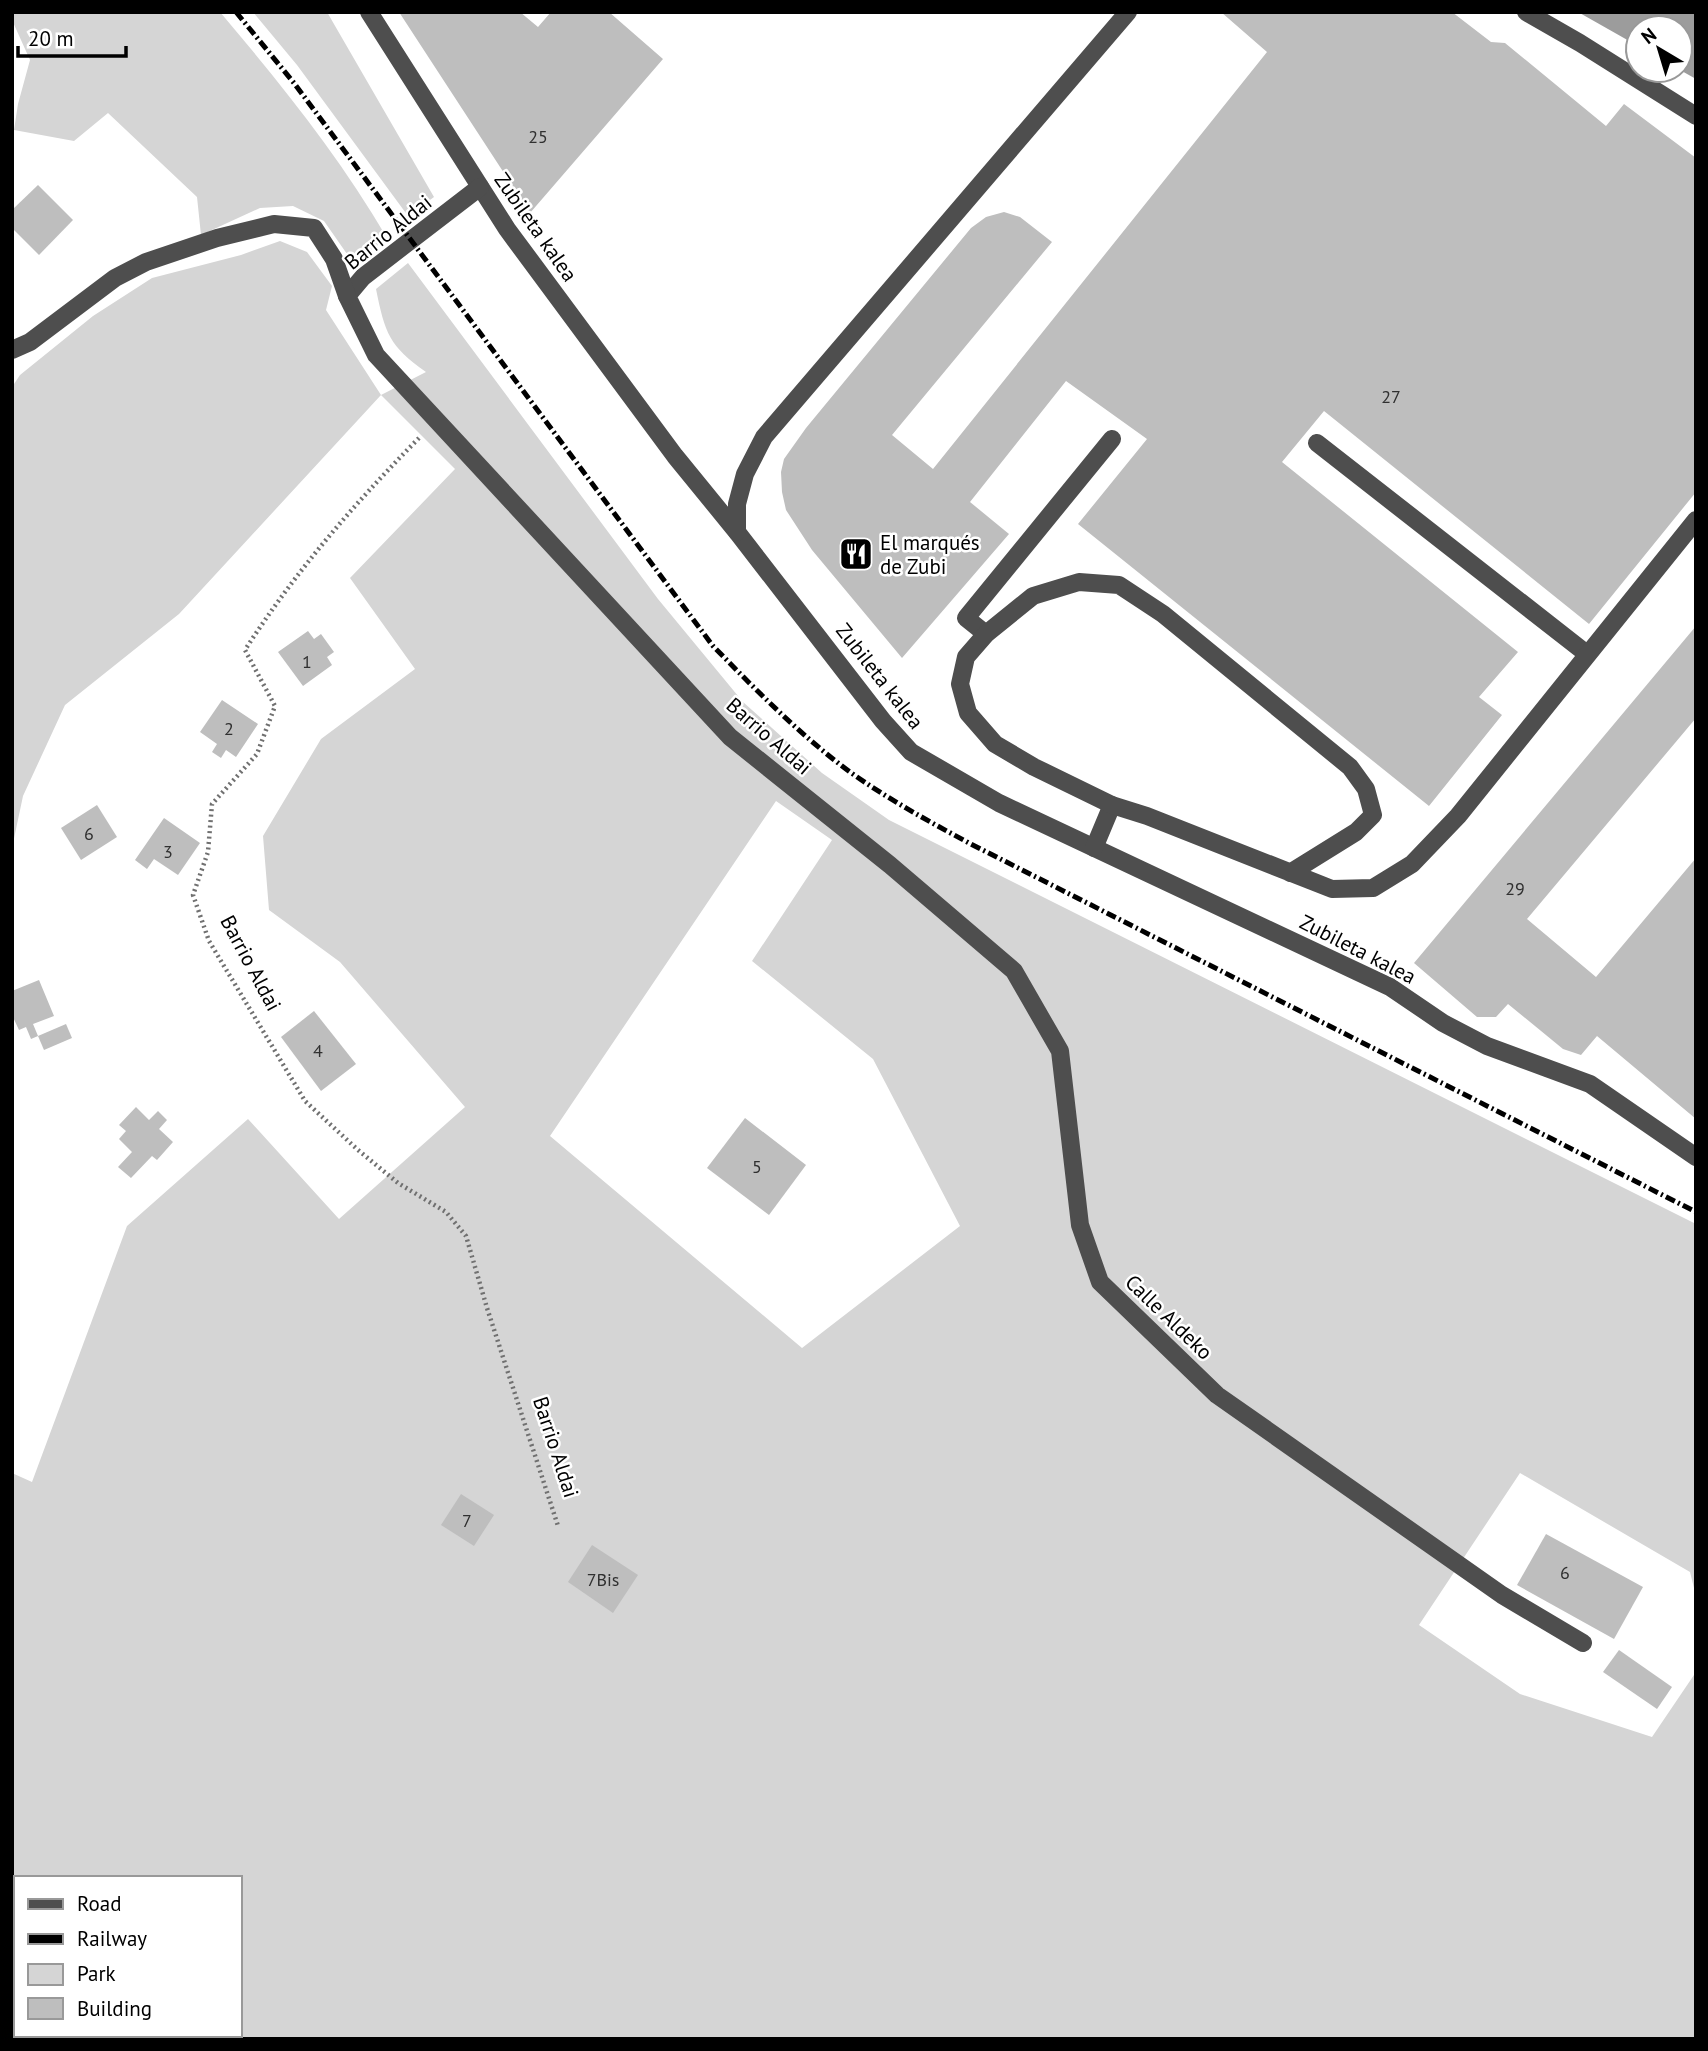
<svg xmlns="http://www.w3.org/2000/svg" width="1708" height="2051" viewBox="0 0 1708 2051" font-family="'PT Sans',sans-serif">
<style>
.green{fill:#d5d5d5;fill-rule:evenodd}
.water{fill:#9c9c9c}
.building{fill:#bebebe}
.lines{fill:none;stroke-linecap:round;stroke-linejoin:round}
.path{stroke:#707070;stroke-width:4.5;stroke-dasharray:2 3.5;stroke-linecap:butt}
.minor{stroke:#4e4e4e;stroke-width:18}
.rail{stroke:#000;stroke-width:5;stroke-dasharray:10 3.5 2 3.5;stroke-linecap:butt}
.labels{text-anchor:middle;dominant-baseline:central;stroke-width:5;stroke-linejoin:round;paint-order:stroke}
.number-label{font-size:18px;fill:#303030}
.street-label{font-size:21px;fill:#000;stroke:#fff}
.poi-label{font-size:21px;fill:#000;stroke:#fff;text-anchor:start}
</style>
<rect width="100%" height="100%" fill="#fff"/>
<g class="green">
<path d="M12,12h208c60,71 120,145 167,226l-33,26 -30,-43 -31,-15 -33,2 -59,27 -4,-38 -89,-84 -34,28 -60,-11 4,-26 12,-44 -18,-40z"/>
<polygon points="253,12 327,12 434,197 408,216 297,65"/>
<path d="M280,241l27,11 25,34 -6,24 55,85 45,-23c-37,-26 -41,-39 -50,-83l32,-26 250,336 85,103 79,71 67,47 807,404v372l-6,-24 -170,-99 -101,152 101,69 132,43 44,-65v367h-1684v-566l20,9 95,-256 121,-107 91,100 126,-112 -125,-145 -71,-52 -6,-74 58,-97 94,-70 -65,-91 105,-109 -74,-74 -202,219 -114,91 -42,91 -11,52v-461l8,-12 73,-59 59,-38 89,-23zM776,801l56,39 -80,121 121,98 87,167 -158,122 -252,-212zM16,1878h224v157h-224z"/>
</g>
<polygon class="water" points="1578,12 1696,12 1696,79 1680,70 1680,28 1638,28 1638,46"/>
<g class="building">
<polygon points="399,12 520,12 538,27 551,12 609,12 663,59 530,213"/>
<polygon points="1221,12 1452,12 1491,42 1505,43 1606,126 1624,104 1696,158 1696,492 1589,624 1324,411 1282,462 1518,652 1479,697 1502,715 1429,806 1078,524 1147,439 1066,381 970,502 1009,534 902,658 812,550 786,510 782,492 781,472 784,459 806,428 971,228 986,217 1004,212 1020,217 1052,242 892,435 933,469 1267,52"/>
<polygon points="38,185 73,220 39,255 12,228 12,210"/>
<polygon points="1696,626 1696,718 1527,919 1596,977 1696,858 1696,1119 1597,1036 1581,1055 1563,1049 1508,1004 1496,1017 1477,1017 1414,963"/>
<polygon points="308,631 314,639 321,634 334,652 327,657 332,665 303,686 278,652"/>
<polygon points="222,700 258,724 236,757 226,750 221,758 212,752 217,744 200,732"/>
<polygon points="97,805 117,837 81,860 61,828"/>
<polygon points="164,818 200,843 178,875 154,859 147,869 135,860"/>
<polygon points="39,980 54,1016 33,1024 38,1036 31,1039 26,1027 19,1030 12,1015 12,991"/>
<polygon points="314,1011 356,1064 321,1091 281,1037"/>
<polygon points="66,1024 72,1038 44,1050 38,1036"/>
<polygon points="136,1107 149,1120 158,1111 167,1120 159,1129 173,1142 157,1160 152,1156 131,1178 118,1167 132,1152 119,1139 126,1131 119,1125"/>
<polygon points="745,1118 806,1165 769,1215 707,1168"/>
<polygon points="461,1494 494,1515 474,1546 441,1525"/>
<polygon points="1546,1534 1643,1587 1614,1639 1517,1585"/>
<polygon points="592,1545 638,1575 613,1613 568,1582"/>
<polygon points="1619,1650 1672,1687 1657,1709 1603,1672"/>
</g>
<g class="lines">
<path class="path" d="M419,438c-65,66 -124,134 -174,212l30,56 -18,48 -45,50 -4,48 -15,43 16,46 96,160 53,49 40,33 48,29 20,24 21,72 71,218"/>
<g class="minor">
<polyline points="369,12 507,229 675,456 737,532 883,721 911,752 999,803 1390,987 1443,1023 1487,1046 1590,1084 1696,1157"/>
<polyline points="1526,12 1580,43 1696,116"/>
<polyline points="480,187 363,277 347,296 376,355 730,737 890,865 1014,971 1060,1051 1080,1225 1100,1282 1217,1395 1502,1595 1583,1643"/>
<polyline points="12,350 30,342 115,278 146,262 217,238 274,224 314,228 334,259 347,296"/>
<polyline points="1317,443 1587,654"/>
<polyline points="737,532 737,504 745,474 764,437 1128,12"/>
<polyline points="986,634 966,618 1112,439"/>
<polyline points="1094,848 1112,805"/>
<polyline points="1290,873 1356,832 1373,815 1366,789 1350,767 1163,614 1119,585 1079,582 1033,596 986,634 966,657 960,684 968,713 995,744 1034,767 1112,805 1147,816 1332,889 1373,888 1412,864 1458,816 1696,520"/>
</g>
<path class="rail" d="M236,12l58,71 419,563c43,44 87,89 137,126 38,27 78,49 119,71l727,369"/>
</g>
<defs>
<symbol id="restaurant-square" viewBox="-11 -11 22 22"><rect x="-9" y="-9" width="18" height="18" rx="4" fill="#000" stroke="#fff"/><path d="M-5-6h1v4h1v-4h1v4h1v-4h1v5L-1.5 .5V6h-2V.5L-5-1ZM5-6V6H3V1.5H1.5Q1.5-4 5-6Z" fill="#fff"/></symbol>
</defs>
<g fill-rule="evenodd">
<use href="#restaurant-square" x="837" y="535" width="38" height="38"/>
</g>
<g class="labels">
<g class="number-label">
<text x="538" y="136">25</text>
<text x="1391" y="396">27</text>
<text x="307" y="661">1</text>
<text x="229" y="728">2</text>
<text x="89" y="833">6</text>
<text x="168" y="851">3</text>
<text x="1515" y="888">29</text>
<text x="318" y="1050">4</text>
<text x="757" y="1166">5</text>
<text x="467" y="1520">7</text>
<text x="1565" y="1572">6</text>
<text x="603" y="1579">7Bis</text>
</g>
<g class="street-label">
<text transform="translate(536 227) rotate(55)">Zubileta kalea</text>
<text transform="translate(388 232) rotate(-39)">Barrio Aldai</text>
<text transform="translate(880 676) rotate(52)">Zubileta kalea</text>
<text transform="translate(769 736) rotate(41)">Barrio Aldai</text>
<text transform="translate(1358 949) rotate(27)">Zubileta kalea</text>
<text transform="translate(251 963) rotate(62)">Barrio Aldai</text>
<text transform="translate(1169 1317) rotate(44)">Calle Aldeko</text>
<text transform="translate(556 1447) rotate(72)">Barrio Aldai</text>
</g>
<g class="poi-label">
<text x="880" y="542">El marqués<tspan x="880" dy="24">de Zubi</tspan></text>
</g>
</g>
<rect width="1708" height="2051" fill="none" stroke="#000000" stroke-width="28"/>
<rect x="14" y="1876" width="228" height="161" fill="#ffffff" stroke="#999999" stroke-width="2"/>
<rect x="28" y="1899" width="35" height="10" fill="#4e4e4e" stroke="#999999" stroke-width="2"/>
<text x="77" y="1911" font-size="21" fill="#000000">Road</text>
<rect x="28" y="1934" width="35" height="10" fill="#000000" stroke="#999999" stroke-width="2"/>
<text x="77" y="1946" font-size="21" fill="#000000">Railway</text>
<rect x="28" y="1964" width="35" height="21" fill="#d5d5d5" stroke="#999999" stroke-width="2"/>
<text x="77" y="1981" font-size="21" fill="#000000">Park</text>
<rect x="28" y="1998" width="35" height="21" fill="#bebebe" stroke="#999999" stroke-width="2"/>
<text x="77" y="2016" font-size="21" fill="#000000">Building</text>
<g transform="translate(1659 49) rotate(322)"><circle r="33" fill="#ffffff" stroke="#999999" stroke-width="2"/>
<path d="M0-5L12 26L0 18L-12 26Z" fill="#000000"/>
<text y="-10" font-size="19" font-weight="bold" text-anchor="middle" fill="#000000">N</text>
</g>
<path d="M18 46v10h108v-10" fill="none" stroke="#000000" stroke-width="3.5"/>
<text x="28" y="46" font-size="21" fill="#000000" stroke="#ffffff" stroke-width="5" paint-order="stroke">20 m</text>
</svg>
